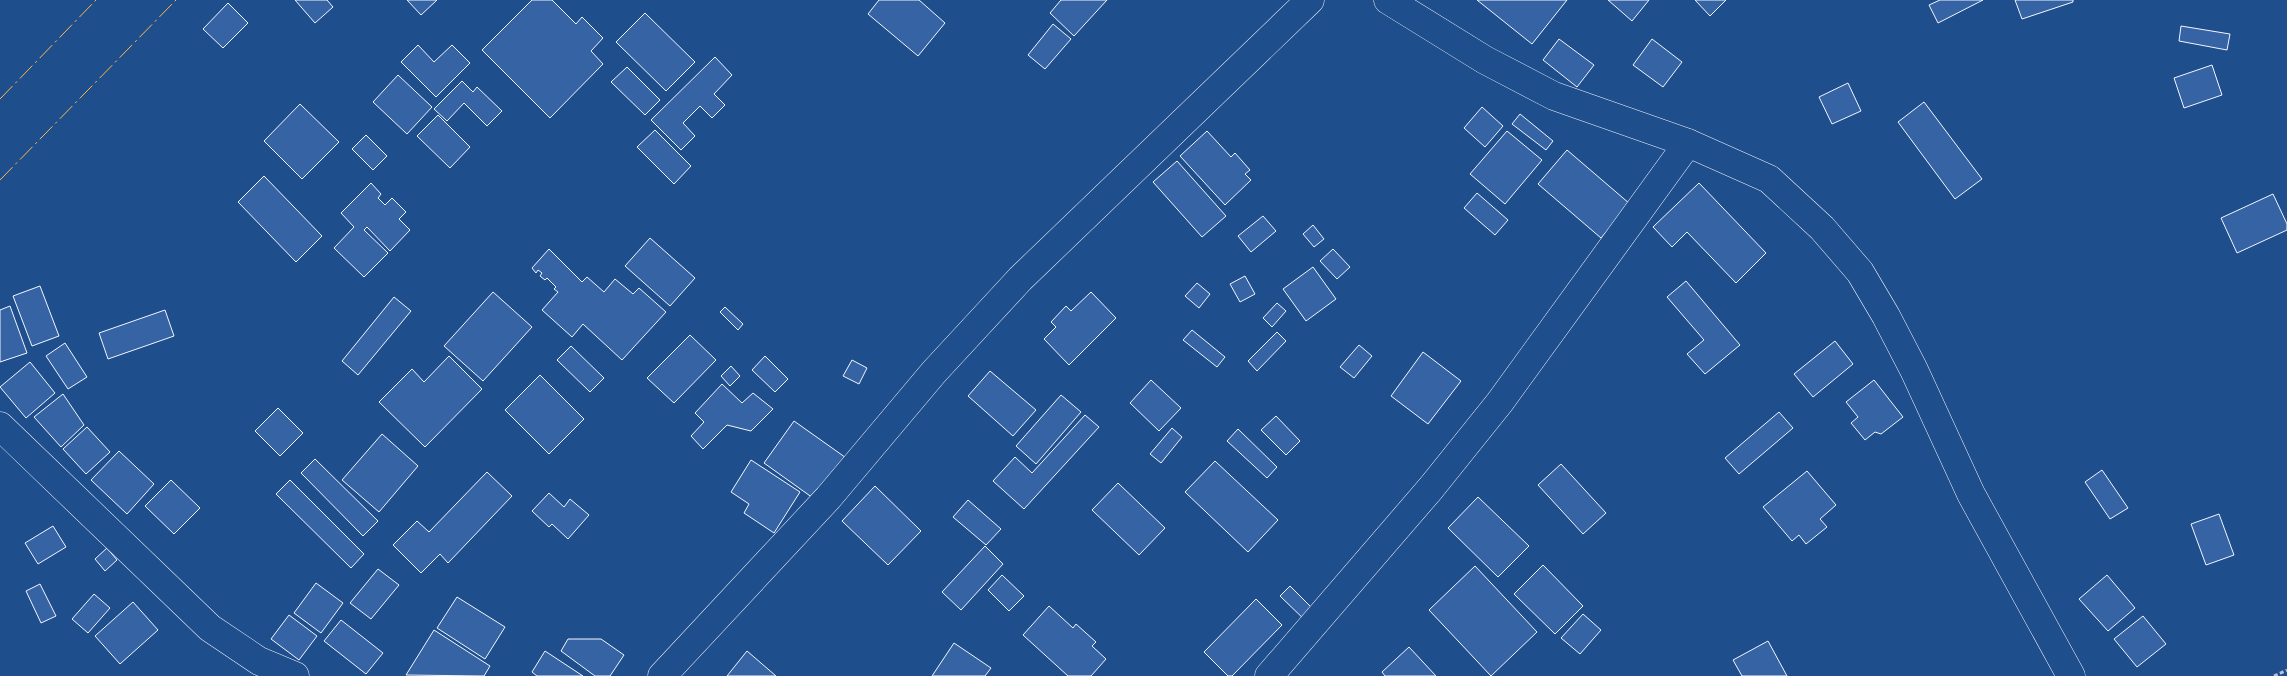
<svg xmlns="http://www.w3.org/2000/svg" width="2287" height="676" viewBox="0 0 2287 676" font-family="Arial,sans-serif">
<style>
.building{fill:#3563a3;stroke:#f2f6ff}
.lines{fill:none;stroke-linecap:round;stroke-linejoin:round}
.minor-casing{stroke:#f2f6ff;stroke-width:29}
.path{stroke:#b3c4dc;stroke-width:3;stroke-dasharray:4 2.5;stroke-linecap:butt}
.minor{stroke:#1f4e8c;stroke-width:28}
.power{stroke:#ffb74d;stroke-width:1;stroke-dasharray:18 4 2.5 4;stroke-linecap:butt}
</style>
<rect width="100%" height="100%" fill="#1f4e8c"/>
<g class="building">
<polygon points="295,0 327,0 333,7 315,23"/>
<polygon points="407,0 437,0 421,15"/>
<polygon points="532,0 552,0 576,24 582,17 603,38 591,51 603,64 550,118 482,50"/>
<polygon points="879,0 919,0 945,23 918,56 868,14"/>
<polygon points="1061,0 1107,0 1074,36 1050,13"/>
<polygon points="1477,0 1567,0 1532,44"/>
<polygon points="1608,0 1649,0 1632,21"/>
<polygon points="1695,0 1726,0 1710,16"/>
<polygon points="1940,0 1983,0 1938,23 1929,5"/>
<polygon points="2015,0 2073,0 2073,2 2022,19"/>
<polygon points="228,3 248,23 223,48 203,29"/>
<polygon points="645,13 695,62 666,91 616,42"/>
<polygon points="1053,24 1071,39 1045,69 1028,55"/>
<polygon points="2181,26 2230,34 2227,50 2179,41"/>
<polygon points="1559,39 1594,65 1577,87 1543,60"/>
<polygon points="1652,39 1682,62 1663,87 1633,65"/>
<polygon points="418,45 434,62 452,45 470,63 436,97 401,62"/>
<polygon points="715,57 732,75 714,94 725,105 712,118 700,106 683,123 695,136 681,150 651,120"/>
<polygon points="2212,65 2222,95 2184,108 2174,78"/>
<polygon points="627,67 660,100 645,115 611,82"/>
<polygon points="398,75 432,107 407,134 373,102"/>
<polygon points="462,81 473,92 477,87 502,111 487,126 464,103 447,121 434,109"/>
<polygon points="1848,83 1861,111 1832,124 1819,97"/>
<polygon points="1924,102 1982,179 1955,199 1898,122"/>
<polygon points="300,104 339,142 302,179 264,141"/>
<polygon points="1482,107 1503,126 1485,147 1464,128"/>
<polygon points="1520,114 1553,141 1546,150 1512,124"/>
<polygon points="438,115 470,147 450,168 417,136"/>
<polygon points="655,130 691,166 674,184 637,147"/>
<polygon points="1207,131 1231,157 1235,153 1250,170 1245,174 1251,180 1225,205 1180,156"/>
<polygon points="1507,131 1542,160 1505,204 1470,174"/>
<polygon points="366,135 387,156 373,170 352,149"/>
<polygon points="1567,150 1630,204 1601,238 1538,184"/>
<polygon points="1177,161 1226,216 1202,237 1153,182"/>
<polygon points="264,176 322,236 296,262 238,202"/>
<polygon points="371,183 381,194 378,198 385,205 392,198 406,212 399,219 410,230 390,251 367,227 364,230 388,253 364,277 334,248 354,227 341,213"/>
<polygon points="1699,183 1766,253 1736,283 1687,232 1672,247 1653,227"/>
<polygon points="1477,193 1508,220 1495,235 1464,208"/>
<polygon points="2273,194 2287,224 2287,230 2237,253 2221,218"/>
<polygon points="1263,216 1276,231 1251,252 1238,236"/>
<polygon points="1313,225 1324,239 1314,247 1303,234"/>
<polygon points="650,238 695,278 670,306 625,266"/>
<polygon points="549,249 582,282 587,277 604,292 615,279 633,294 639,288 666,312 622,360 583,324 572,337 542,310 558,292 554,289 556,287 547,278 545,280 540,276 542,273 538,270 536,273 532,268"/>
<polygon points="1333,249 1350,267 1337,279 1320,261"/>
<polygon points="1313,267 1336,299 1306,321 1283,289"/>
<polygon points="1245,276 1255,294 1240,302 1230,284"/>
<polygon points="1686,281 1740,345 1705,374 1687,354 1704,340 1667,297"/>
<polygon points="1197,283 1210,294 1199,308 1185,296"/>
<polygon points="40,286 59,336 32,346 13,296"/>
<polygon points="493,292 532,327 483,381 444,346"/>
<polygon points="1091,292 1116,318 1069,365 1044,339 1056,327 1051,322 1066,306 1071,311"/>
<polygon points="394,297 411,311 358,375 342,361"/>
<polygon points="1277,303 1286,311 1272,327 1263,318"/>
<polygon points="10,306 27,353 0,362 0,310"/>
<polygon points="725,307 743,324 738,330 720,312"/>
<polygon points="165,310 174,336 108,359 99,333"/>
<polygon points="1192,330 1225,357 1217,367 1183,340"/>
<polygon points="1277,332 1286,341 1257,371 1248,361"/>
<polygon points="690,335 716,360 674,403 647,378"/>
<polygon points="1835,341 1853,364 1813,397 1794,374"/>
<polygon points="65,343 87,377 68,389 46,356"/>
<polygon points="1359,345 1372,356 1354,378 1340,367"/>
<polygon points="571,346 604,378 590,392 557,360"/>
<polygon points="1423,352 1461,381 1428,424 1391,396"/>
<polygon points="449,356 482,389 425,447 379,402 412,369 424,382"/>
<polygon points="765,356 788,379 775,392 752,370"/>
<polygon points="852,360 867,368 859,384 843,376"/>
<polygon points="30,362 55,393 26,418 0,387"/>
<polygon points="731,366 740,376 730,386 721,376"/>
<polygon points="990,371 1036,410 1013,436 968,396"/>
<polygon points="540,375 584,419 549,454 505,410"/>
<polygon points="1151,380 1181,408 1159,431 1130,403"/>
<polygon points="1874,380 1903,417 1881,434 1875,432 1865,440 1851,423 1858,417 1846,402"/>
<polygon points="722,384 742,403 753,393 773,409 751,431 727,425 703,449 691,436 704,422 695,413"/>
<polygon points="63,394 84,425 61,447 34,417"/>
<polygon points="1061,395 1081,412 1036,464 1016,446"/>
<polygon points="278,408 303,433 280,456 255,431"/>
<polygon points="1779,412 1793,428 1739,474 1725,458"/>
<polygon points="1085,415 1099,427 1024,509 993,481 1015,457 1032,473"/>
<polygon points="1276,416 1300,441 1286,455 1261,430"/>
<polygon points="794,421 849,460 820,503 764,463"/>
<polygon points="87,427 110,452 86,474 63,449"/>
<polygon points="1172,428 1182,437 1161,463 1150,454"/>
<polygon points="1238,429 1277,467 1267,478 1227,441"/>
<polygon points="382,434 418,466 379,512 342,480"/>
<polygon points="119,451 154,484 127,514 91,480"/>
<polygon points="315,459 378,521 363,536 301,473"/>
<polygon points="751,460 800,492 774,533 744,513 749,504 731,492"/>
<polygon points="1215,461 1278,520 1248,552 1185,492"/>
<polygon points="1561,464 1606,513 1583,534 1538,485"/>
<polygon points="2102,470 2128,508 2110,519 2085,482"/>
<polygon points="1807,471 1836,505 1820,519 1827,527 1806,544 1799,535 1792,541 1763,507"/>
<polygon points="487,472 512,496 448,563 440,554 421,573 393,545 417,521 429,532"/>
<polygon points="171,480 200,508 174,534 145,506"/>
<polygon points="290,480 364,554 351,568 276,494"/>
<polygon points="1118,483 1165,528 1139,555 1092,510"/>
<polygon points="875,486 921,531 888,565 842,521"/>
<polygon points="549,493 564,507 570,499 589,515 568,539 552,524 549,527 532,511"/>
<polygon points="1478,497 1529,546 1498,577 1448,528"/>
<polygon points="968,500 1001,529 986,545 953,517"/>
<polygon points="2219,514 2234,555 2206,565 2191,524"/>
<polygon points="53,526 66,547 38,564 25,543"/>
<polygon points="985,546 1003,564 961,610 942,592"/>
<polygon points="107,548 117,560 105,571 95,559"/>
<polygon points="1543,565 1583,606 1555,634 1514,594"/>
<polygon points="1475,566 1537,632 1491,676 1429,610"/>
<polygon points="378,569 399,585 371,619 350,603"/>
<polygon points="1002,575 1024,596 1009,611 988,590"/>
<polygon points="2107,575 2135,608 2108,631 2079,599"/>
<polygon points="316,583 343,603 321,633 294,613"/>
<polygon points="40,584 56,616 41,623 26,591"/>
<polygon points="1290,586 1319,615 1310,625 1280,596"/>
<polygon points="94,594 110,608 88,633 72,619"/>
<polygon points="457,597 505,627 485,659 437,628"/>
<polygon points="1256,599 1282,625 1232,676 1228,676 1204,652"/>
<polygon points="133,602 158,630 120,664 95,636"/>
<polygon points="1049,606 1073,628 1076,624 1096,642 1092,646 1106,659 1091,676 1068,676 1023,635"/>
<polygon points="1583,614 1601,630 1580,654 1561,638"/>
<polygon points="289,615 317,636 299,660 271,639"/>
<polygon points="2143,616 2166,644 2137,667 2114,639"/>
<polygon points="341,620 383,653 366,674 324,641"/>
<polygon points="434,630 490,666 484,676 406,675"/>
<polygon points="568,639 601,639 624,655 610,676 595,676 561,651"/>
<polygon points="1768,641 1787,676 1742,676 1733,660"/>
<polygon points="954,643 991,668 985,676 932,676"/>
<polygon points="1409,647 1436,676 1385,676 1382,672"/>
<polygon points="545,651 583,676 537,676 532,672"/>
<polygon points="747,651 776,676 727,676"/>
</g>
<g class="lines">
<defs>
<g id="minor">
<polyline points="1388,0 1485,60 1554,96 1688,143 1769,179 1822,228 1860,272 1886,316 1914,370 1971,494 2071,676"/>
<polyline points="0,426 210,628 259,661 295,676"/>
<polyline points="662,676 828,498 934,372 1020,279 1310,0"/>
<polyline points="1269,676 1431,488 1500,402 1688,143"/>
</g>
</defs>
<use href="#minor" class="minor-casing"/>
<polyline class="path" points="2274,676 2287,670"/>
<use href="#minor" class="minor"/>
<g class="power">
<polyline points="0,99 96,0"/>
<polyline points="0,180 176,0"/>
</g>
</g>
</svg>
